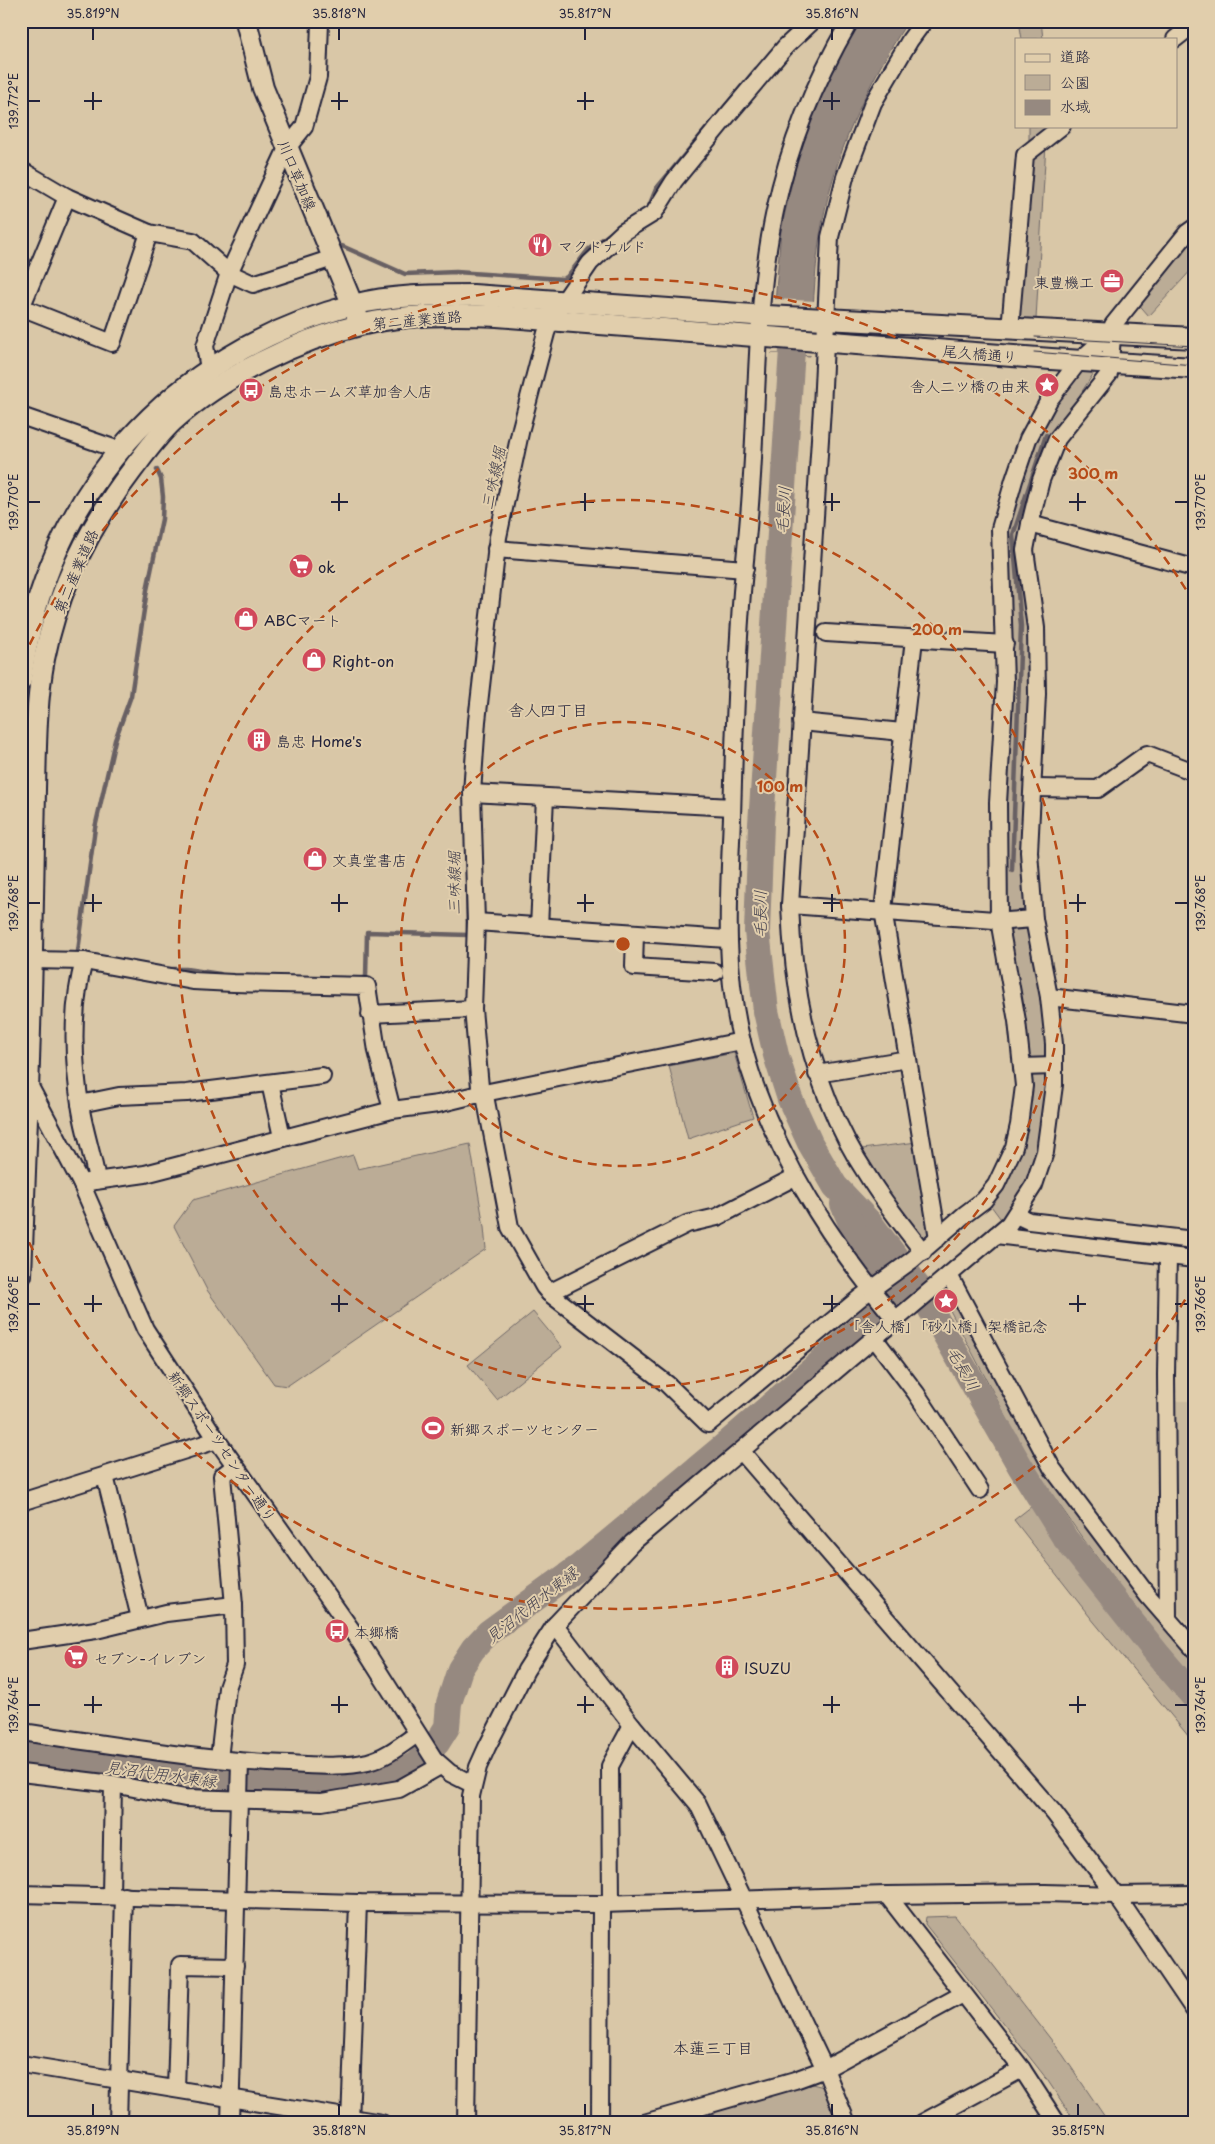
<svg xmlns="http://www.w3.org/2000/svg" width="1215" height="2144" viewBox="0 0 1215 2144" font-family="'Playpen Sans','Klee One',sans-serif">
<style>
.built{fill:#caba9e}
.green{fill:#bbac96;stroke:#6e6768}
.water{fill:#968980;stroke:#686064}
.pier{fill:#d9c7a7}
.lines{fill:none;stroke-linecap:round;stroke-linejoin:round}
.stream{stroke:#686064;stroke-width:4.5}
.river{stroke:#968980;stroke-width:26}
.minor-casing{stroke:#22223b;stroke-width:20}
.major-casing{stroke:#22223b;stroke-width:24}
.minor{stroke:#e1ceac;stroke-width:16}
.major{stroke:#e1ceac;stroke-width:20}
.tram{stroke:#22223b;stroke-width:1}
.ticks{fill:none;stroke:#22223b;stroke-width:2}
.ring{fill:none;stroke:#b64b18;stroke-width:2.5;stroke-dasharray:9 6}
.labels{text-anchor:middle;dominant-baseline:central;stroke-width:4;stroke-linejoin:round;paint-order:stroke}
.street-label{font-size:15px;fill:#22223b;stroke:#e1ceac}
.poi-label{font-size:15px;fill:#22223b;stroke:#e1ceac;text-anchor:start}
.water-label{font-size:16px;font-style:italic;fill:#3f3c4c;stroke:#e1ceac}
.neighbourhood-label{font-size:16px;fill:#22223b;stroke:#e1ceac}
.centre{fill:#b64b18;stroke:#e1ceac;stroke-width:2.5}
.ring-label{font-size:15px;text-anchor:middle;font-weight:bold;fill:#b64b18;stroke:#e1ceac;stroke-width:4;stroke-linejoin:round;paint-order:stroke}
.neatline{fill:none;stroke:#22223b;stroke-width:2}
.ticks-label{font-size:12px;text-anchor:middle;fill:#22223b}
</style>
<rect width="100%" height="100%" fill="#d9c7a7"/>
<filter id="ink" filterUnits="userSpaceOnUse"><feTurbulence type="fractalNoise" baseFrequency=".02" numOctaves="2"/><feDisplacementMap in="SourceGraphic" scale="10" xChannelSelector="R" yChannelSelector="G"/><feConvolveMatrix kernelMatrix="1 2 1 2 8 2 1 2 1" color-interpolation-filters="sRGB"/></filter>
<g filter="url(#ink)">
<polygon class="built" points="1174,1401 1194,1401 1194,1630 1175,1610"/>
<g class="green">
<polygon points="1019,21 1041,21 1043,39 1022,39"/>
<polygon points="1029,126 1047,126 1036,319 1016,318 1029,159"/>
<polygon points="1194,237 1194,267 1149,316 1136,301"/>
<polygon points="1081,367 1097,368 1058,429 1025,527 1032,628 1030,789 1049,1047 1048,1081 1035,1173 1003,1222 989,1203 1010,1169 1028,1051 1006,912 1005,530 1017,481 1054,401"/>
<polygon points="112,478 72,547 53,593 26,884 22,904 22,828 29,682 48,594 85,513"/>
<polygon points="734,1053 753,1117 688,1139 669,1066"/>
<polygon points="917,1142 933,1236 919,1241 862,1149"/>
<polygon points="470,1144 484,1227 486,1249 287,1386 274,1384 207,1290 174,1226 193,1200 353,1155 358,1169"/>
<polygon points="1018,1225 1194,1245 1194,1255 1012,1234"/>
<polygon points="951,1295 1089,1528 1174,1640 1194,1663 1194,1684 1168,1653 1081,1536 1031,1464 944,1299"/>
<polygon points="533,1312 562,1347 497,1400 468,1365"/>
<polygon points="1032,1506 1058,1546 1194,1710 1194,1743 1090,1617 1014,1520"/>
<polygon points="955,1916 1063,2055 1109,2123 1076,2123 1046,2078 925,1924 926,1917"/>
<polygon points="812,2084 824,2087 839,2123 673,2123"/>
</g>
<path class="water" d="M861,21h47c-43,66 -75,136 -88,214 -6,40 -7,81 -10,121l-39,-3 10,-123 17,-74 21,-58 16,-34z"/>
<polygon class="pier" points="774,299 816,301 812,355 769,353"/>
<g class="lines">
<g class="stream">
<polyline points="647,211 656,189 756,69"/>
<polyline points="342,246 405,274 456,272 562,279 567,277 589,249 615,230"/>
<polyline points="465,785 471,706"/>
<polyline points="1012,870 1021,626 1013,535 1046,435"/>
<polyline points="467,885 468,933"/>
<polyline points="78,951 95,828 115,740 131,696 147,590 162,519 163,497 161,479 157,470"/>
<polyline points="166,969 186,969 220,974"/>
<polyline points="363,978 366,978 367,932 468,935"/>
</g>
<g class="river">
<polyline points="794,319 761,824 757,931 766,1011 776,1055 790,1099 810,1143 835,1186 871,1224 918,1287 1020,1466 1065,1538 1159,1656 1194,1697"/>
<polyline points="21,1753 244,1785 293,1786 348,1782 370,1780 403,1771 416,1764 437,1743 447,1727 449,1703 460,1669 473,1649 489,1632 580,1566 724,1446 897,1296 856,1235 843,1204"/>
</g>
<defs>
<g id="minor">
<polyline points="813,21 786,46 727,116 674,181 654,213 623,232 590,263 551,320 546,333 521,428 498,537 477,721 472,793 476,922 473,1009 480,1087 486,1101 510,1227 544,1287 549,1293 667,1384 708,1424 861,1297 912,1260 964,1215 984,1200 996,1185 1014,1147 1019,1125 1024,1086 1017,1021 999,920 998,803 1005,682 1000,529 1014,480 1028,439 1049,400 1079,361 1111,333"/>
<path d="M850,21c-35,60 -61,123 -75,190 -20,92 -17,186 -24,279 -2,34 -6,68 -9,102 -6,75 -8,150 -10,225 -3,76 -9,150 10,225 26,104 86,197 154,278"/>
<polyline points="1175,39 1194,24"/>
<polyline points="21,170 67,197 149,233 193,241 229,273 253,284 333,258"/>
<polyline points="21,307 112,343 149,233"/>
<polyline points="21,308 67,197"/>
<polyline points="1010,329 1025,155 1062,126"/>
<polyline points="209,369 205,346 229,273 287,148 304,127 318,77 320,23 318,21"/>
<polyline points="21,416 119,450"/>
<polyline points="1030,524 1194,568"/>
<polyline points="496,549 745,569"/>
<polyline points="826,633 1005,644"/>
<polyline points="914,639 883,910 938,1238"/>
<polyline points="801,722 902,732"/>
<polyline points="1034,788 1098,789 1147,754 1194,772"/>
<polyline points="472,793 732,807"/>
<polyline points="790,905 1008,921 1034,919"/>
<polyline points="476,922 727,939"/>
<polyline points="539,927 545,797"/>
<polyline points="635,933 634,967 715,972"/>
<polyline points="32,960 84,961 193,981 233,983 367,986 377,1051 392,1110"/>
<path d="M84,961c-13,47 -11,101 -3,149 4,23 12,47 16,70"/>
<polyline points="1049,997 1194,1014"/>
<polyline points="370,1014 473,1009"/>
<polyline points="1022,1067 1054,1066"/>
<polyline points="817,1074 908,1059"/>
<polyline points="28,1083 81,1183 145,1329 217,1440 358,1639 434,1759 450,1773 472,1784"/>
<polyline points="270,1083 282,1137"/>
<polyline points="80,1104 119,1096 187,1093 322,1076"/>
<polyline points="81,1183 145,1174 392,1110 438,1104 479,1094 742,1041"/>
<polyline points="1016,1215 1029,1221 1194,1240"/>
<polyline points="996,1235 1194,1259"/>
<path d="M923,1252c-18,-24 -38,-48 -54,-74 -54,-81 -76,-177 -79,-273l32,-497 8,-171 15,-60 28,-74 37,-63 14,-19"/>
<polyline points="1168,1256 1166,1375 1168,1618"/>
<polyline points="949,1275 1052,1468 1148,1596 1194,1649"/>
<polyline points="549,1293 687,1224 717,1217 795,1177"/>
<polyline points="875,1339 916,1393 980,1490"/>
<polyline points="742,1452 1054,1813 1116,1895 1194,2010"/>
<polyline points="105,1476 140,1618"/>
<polyline points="21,1502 217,1440"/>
<polyline points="555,1625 632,1725 698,1804 825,2069 847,2123"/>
<polyline points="21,1641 96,1630 166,1613 234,1605"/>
<path d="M21,1732c89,12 178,29 267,32 26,1 55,4 80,-2 19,-5 33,-17 49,-28"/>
<polyline points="219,1759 227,1688 235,1665 234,1605 222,1476 235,1466"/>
<polyline points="21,1773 113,1784 185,1798 322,1802 399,1789 440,1766"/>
<polyline points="21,1894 358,1903 601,1904 887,1895 1045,1893 1116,1895 1194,1894"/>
<polyline points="111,1895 113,1784"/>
<polyline points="887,1895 1022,2069 1057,2123"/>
<polyline points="611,1903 610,1766 632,1725"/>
<polyline points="21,2064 382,2123"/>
<polyline points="176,2089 180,1965 235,1966"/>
<polyline points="118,2123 124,1896"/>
<polyline points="230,2123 240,1762"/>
<polyline points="350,2123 358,1903"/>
<polyline points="466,2123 471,1796 478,1767 487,1747 526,1670 555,1625 632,1543 1009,1224 1034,1185 1045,1152 1054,1085 1054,1044 1049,997 1034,919 1029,852 1037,694 1036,628 1025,550 1030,524 1041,480 1057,439 1109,374 1113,325 1187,233 1194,228"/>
<polyline points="600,2123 601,1904"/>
<polyline points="644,2123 795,2080 825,2069 963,1994"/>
<polyline points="922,2123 1022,2069"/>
</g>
<g id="major">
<polyline points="246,21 263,88 358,318"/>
<path d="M21,680c24,-186 150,-327 332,-375 38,-10 80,-10 120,-10l294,21 427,22"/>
<path d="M21,1275c4,-108 9,-216 11,-324 1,-54 2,-108 3,-162 1,-43 1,-88 9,-130 14,-71 46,-134 89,-190 13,-17 25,-34 40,-48 49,-44 123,-81 187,-96 44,-11 92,-11 137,-9l554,43 143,9"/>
</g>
</defs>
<use href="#minor" class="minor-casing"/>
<use href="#major" class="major-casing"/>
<use href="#minor" class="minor"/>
<use href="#major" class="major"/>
<g class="tram">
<polyline points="1035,337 1194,346"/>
<polyline points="1034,352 1194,365"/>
</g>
</g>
</g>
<path class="ticks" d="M93,28v12M339,28v12M585,28v12M832,28v12M93,92v18M339,92v18M585,92v18M832,92v18M28,101h12M84,101h18M331,101h17M577,101h17M823,101h17M93,493v18M339,493v18M585,493v18M832,493v18M1078,493v18M28,502h12M84,502h18M331,502h17M577,502h17M823,502h17M1069,502h17M1175,502h13M93,894v18M339,894v18M585,894v18M832,894v18M1078,894v18M28,903h12M84,903h18M331,903h17M577,903h17M823,903h17M1069,903h17M1175,903h13M93,1295v17M339,1295v17M585,1295v17M832,1295v17M1078,1295v17M28,1304h12M84,1304h18M331,1304h17M577,1304h17M823,1304h17M1069,1304h17M1175,1304h13M93,1696v17M339,1696v17M585,1696v17M832,1696v17M1078,1696v17M28,1705h12M84,1705h18M331,1705h17M577,1705h17M823,1705h17M1069,1705h17M1175,1705h13M93,2104v12M339,2104v12M585,2104v12M832,2104v12M1078,2104v12"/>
<g class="ring">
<circle cx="623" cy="944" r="222"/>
<circle cx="623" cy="944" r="444"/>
<path d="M1193 1287A665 665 0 0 1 23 1230M23 658A665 665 0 0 1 1193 601"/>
</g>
<defs>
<symbol id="restaurant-disc" viewBox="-11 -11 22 22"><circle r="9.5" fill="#d1495b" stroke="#e1ceac"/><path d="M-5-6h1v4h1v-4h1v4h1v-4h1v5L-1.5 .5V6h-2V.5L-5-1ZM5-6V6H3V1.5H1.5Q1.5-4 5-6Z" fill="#fff"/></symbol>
<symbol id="office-disc" viewBox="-11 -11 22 22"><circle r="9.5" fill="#d1495b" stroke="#e1ceac"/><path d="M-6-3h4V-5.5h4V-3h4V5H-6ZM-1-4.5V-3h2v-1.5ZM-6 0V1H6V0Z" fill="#fff"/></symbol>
<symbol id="sight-disc" viewBox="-11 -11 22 22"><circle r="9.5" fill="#d1495b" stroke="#e1ceac"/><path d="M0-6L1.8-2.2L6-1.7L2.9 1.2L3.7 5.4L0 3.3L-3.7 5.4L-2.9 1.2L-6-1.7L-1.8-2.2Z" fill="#fff"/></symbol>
<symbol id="bus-disc" viewBox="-11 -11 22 22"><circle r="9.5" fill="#d1495b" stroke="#e1ceac"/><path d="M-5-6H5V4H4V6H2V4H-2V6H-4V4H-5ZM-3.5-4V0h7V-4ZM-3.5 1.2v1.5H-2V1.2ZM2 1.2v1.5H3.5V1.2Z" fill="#fff"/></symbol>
<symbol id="supermarket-disc" viewBox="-11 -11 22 22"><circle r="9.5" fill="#d1495b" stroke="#e1ceac"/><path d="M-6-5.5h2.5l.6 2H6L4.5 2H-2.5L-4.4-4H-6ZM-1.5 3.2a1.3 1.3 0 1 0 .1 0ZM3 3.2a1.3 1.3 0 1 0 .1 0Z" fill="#fff"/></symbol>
<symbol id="shop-disc" viewBox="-11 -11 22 22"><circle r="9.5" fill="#d1495b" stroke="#e1ceac"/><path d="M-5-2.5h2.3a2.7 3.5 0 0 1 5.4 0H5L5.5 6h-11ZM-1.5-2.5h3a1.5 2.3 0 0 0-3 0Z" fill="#fff"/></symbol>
<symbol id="building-disc" viewBox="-11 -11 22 22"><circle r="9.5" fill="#d1495b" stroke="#e1ceac"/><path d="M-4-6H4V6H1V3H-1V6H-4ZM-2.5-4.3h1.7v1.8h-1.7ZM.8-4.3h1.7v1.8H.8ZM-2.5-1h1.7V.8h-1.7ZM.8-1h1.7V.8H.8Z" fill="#fff"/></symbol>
<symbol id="stadium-disc" viewBox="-11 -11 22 22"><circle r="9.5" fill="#d1495b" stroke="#e1ceac"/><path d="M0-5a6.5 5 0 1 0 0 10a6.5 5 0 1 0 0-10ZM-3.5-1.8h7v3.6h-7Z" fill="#fff"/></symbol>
</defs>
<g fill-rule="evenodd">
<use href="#restaurant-disc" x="526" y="231" width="28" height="28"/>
<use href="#office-disc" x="1098" y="267" width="28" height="28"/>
<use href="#sight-disc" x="1033" y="371" width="28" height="28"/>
<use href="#bus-disc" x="237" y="376" width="28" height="28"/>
<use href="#supermarket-disc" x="287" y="552" width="28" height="28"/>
<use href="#shop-disc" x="232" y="605" width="28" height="28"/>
<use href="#shop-disc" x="300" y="646" width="28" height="28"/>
<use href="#building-disc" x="245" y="726" width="28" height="28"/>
<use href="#shop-disc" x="301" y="845" width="28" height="28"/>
<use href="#sight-disc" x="932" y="1287" width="28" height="28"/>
<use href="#stadium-disc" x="419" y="1414" width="28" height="28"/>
<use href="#bus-disc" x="323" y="1617" width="28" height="28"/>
<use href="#supermarket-disc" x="62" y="1643" width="28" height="28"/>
<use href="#building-disc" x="713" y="1653" width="28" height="28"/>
</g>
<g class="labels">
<g class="street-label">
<text transform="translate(298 175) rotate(67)">川口草加線</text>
<text transform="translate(417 319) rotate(-5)">第二産業道路</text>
<text transform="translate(980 353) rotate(5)">尾久橋通り</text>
<text transform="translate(75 571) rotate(-67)">第二産業道路</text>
<text transform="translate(223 1446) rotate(56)">新郷スポーツセンター通り</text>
</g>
<g class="poi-label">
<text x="558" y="245">マクドナルド</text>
<text x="1094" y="281" text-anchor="end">東豊機工</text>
<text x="1030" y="385" text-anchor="end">舎人二ツ橋の由来</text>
<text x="268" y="390">島忠ホームズ草加舎人店</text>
<text x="318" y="566">ok</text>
<text x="264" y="619">ABCマート</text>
<text x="332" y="660">Right-on</text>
<text x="276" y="740">島忠 Home's</text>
<text x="332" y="859">文真堂書店</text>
<text x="946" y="1325" text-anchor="middle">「舎人橋」「砂小橋」架橋記念</text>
<text x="450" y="1428">新郷スポーツセンター</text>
<text x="354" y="1631">本郷橋</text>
<text x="94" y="1657">セブン-イレブン</text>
<text x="744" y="1667">ISUZU</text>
</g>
<g class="water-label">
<text transform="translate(492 478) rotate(-78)">三味線堀</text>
<text transform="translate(782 510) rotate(-86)">毛長川</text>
<text transform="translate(453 883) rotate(-90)">三味線堀</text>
<text transform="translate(759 914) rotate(-90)">毛長川</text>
<text transform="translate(964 1368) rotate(60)">毛長川</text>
<text transform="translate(531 1604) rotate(-38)">見沼代用水東縁</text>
<text transform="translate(161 1773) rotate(8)">見沼代用水東縁</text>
</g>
<g class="neighbourhood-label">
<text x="548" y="709">舎人四丁目</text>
<text x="713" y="2047">本蓮三丁目</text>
</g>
</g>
<circle cx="623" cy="944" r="8" class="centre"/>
<g class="ring-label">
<text x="1093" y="479">300 m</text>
<text x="937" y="635">200 m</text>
<text x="780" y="792">100 m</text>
</g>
<rect width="1215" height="2144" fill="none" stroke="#e1ceac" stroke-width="55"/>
<rect x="1015" y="38" width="162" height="90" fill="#e1ceac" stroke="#95897f"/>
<rect x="1025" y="54" width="25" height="8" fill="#e1ceac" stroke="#95897f"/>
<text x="1060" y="62" font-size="15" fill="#22223b">道路</text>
<rect x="1025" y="75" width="25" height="15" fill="#bbac96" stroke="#95897f"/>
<text x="1060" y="88" font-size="15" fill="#22223b">公園</text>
<rect x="1025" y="100" width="25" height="15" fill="#968980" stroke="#95897f"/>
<text x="1060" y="112" font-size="15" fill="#22223b">水域</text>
<rect x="28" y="28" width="1160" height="2088" class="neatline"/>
<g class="ticks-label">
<text x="93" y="18">35.819°N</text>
<text x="339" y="18">35.818°N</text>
<text x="585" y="18">35.817°N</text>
<text x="832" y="18">35.816°N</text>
<text transform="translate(14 101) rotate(-90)" y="4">139.772°E</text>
<text transform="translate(1201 502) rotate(-90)" y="4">139.770°E</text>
<text transform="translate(14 502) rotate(-90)" y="4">139.770°E</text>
<text transform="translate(1201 903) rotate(-90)" y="4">139.768°E</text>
<text transform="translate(14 903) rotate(-90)" y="4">139.768°E</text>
<text transform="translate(1201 1304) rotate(-90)" y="4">139.766°E</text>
<text transform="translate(14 1304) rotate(-90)" y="4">139.766°E</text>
<text transform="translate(1201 1705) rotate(-90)" y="4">139.764°E</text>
<text transform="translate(14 1705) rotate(-90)" y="4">139.764°E</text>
<text x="93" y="2135">35.819°N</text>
<text x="339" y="2135">35.818°N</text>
<text x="585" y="2135">35.817°N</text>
<text x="832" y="2135">35.816°N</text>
<text x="1078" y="2135">35.815°N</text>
</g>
</svg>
